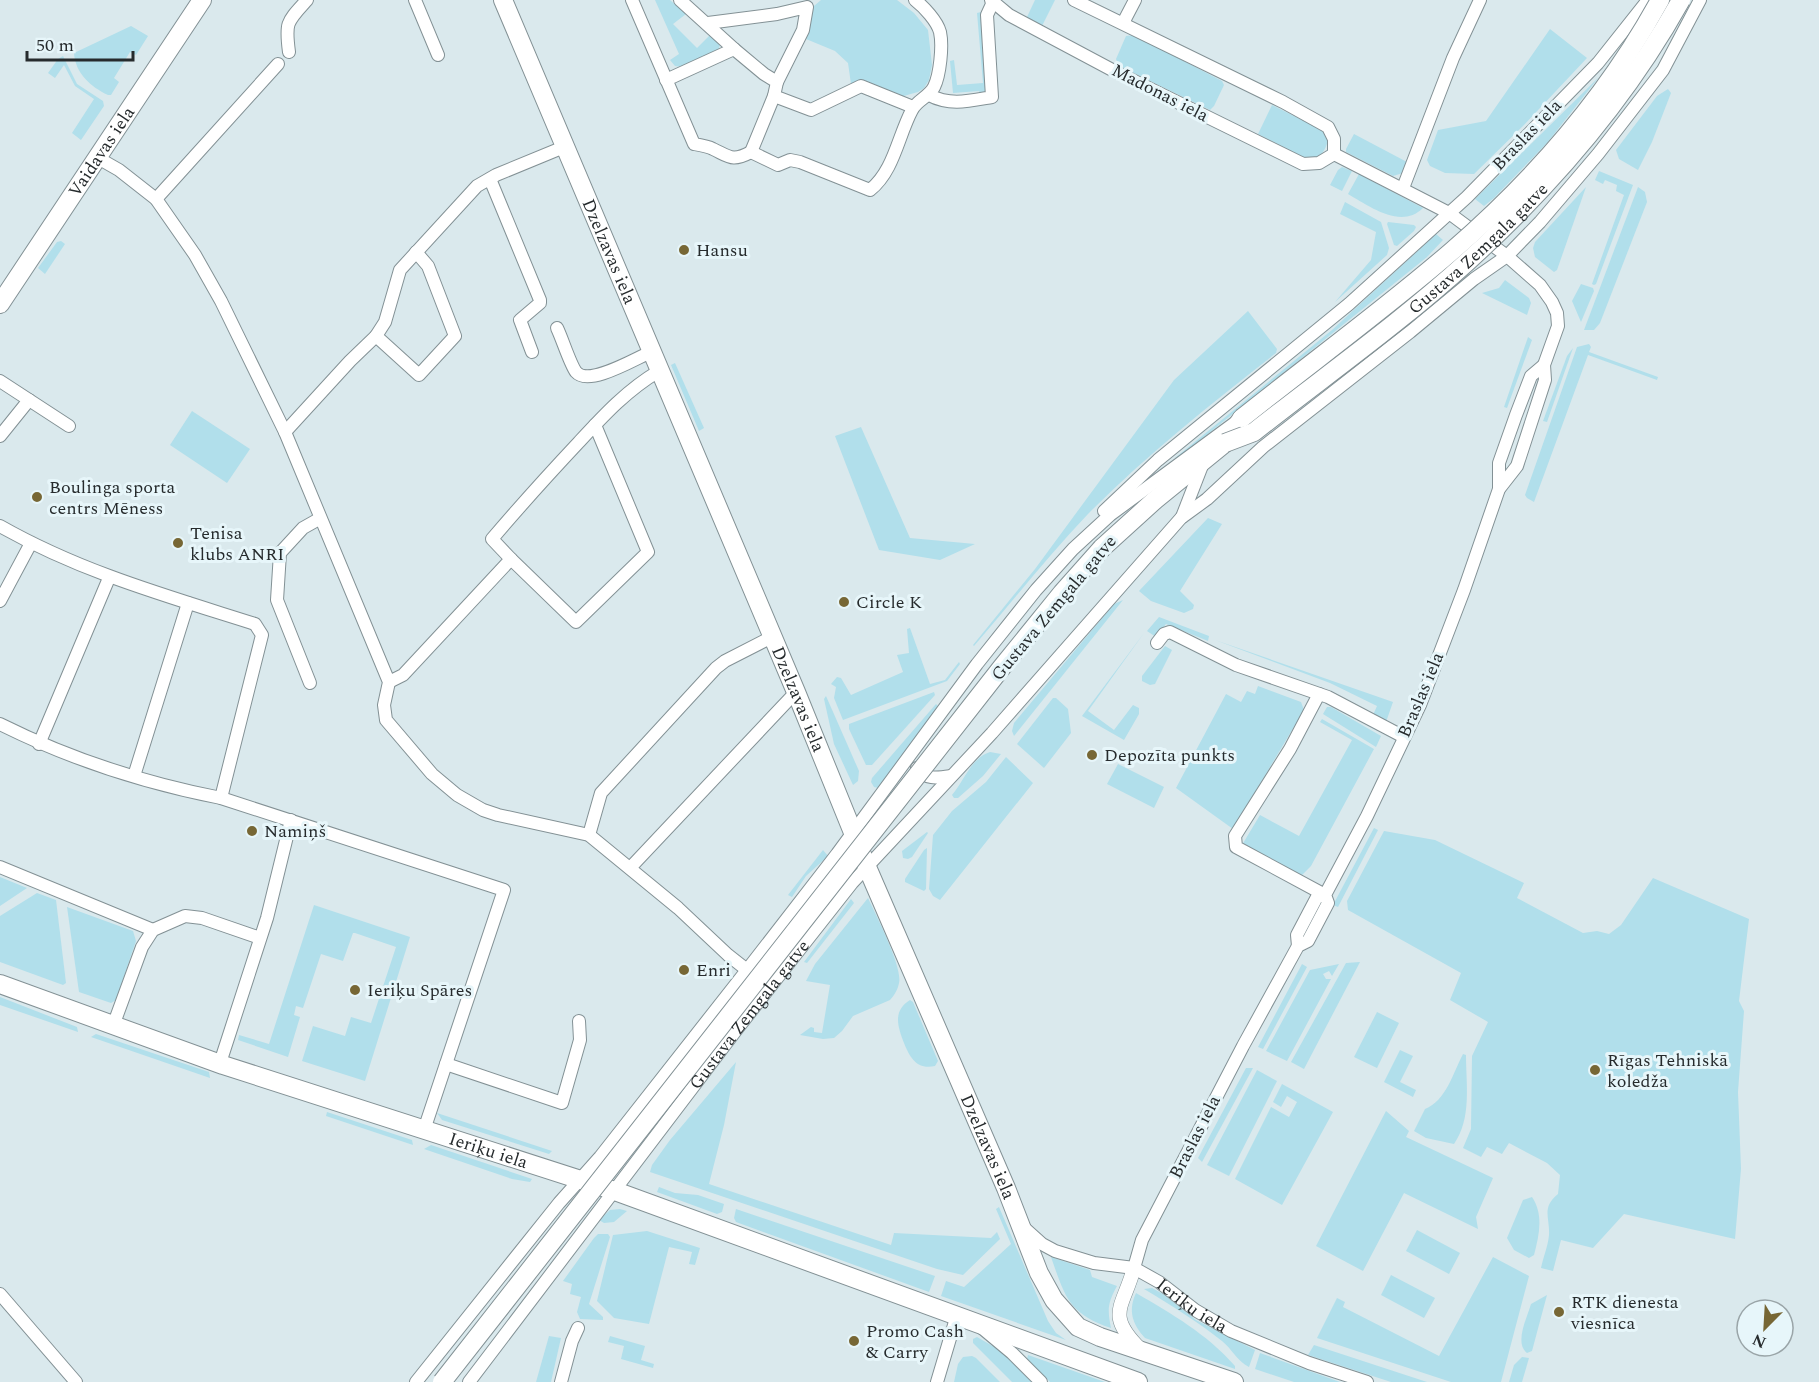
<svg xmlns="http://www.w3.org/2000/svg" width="1819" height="1382" viewBox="0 0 1819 1382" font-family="Spectral,serif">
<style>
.green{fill:#b1dfeb}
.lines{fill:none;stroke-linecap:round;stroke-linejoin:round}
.minor-casing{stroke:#839195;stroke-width:14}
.tertiary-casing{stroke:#839195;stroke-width:15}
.primary-casing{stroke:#839195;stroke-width:20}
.minor{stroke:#fff;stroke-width:12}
.tertiary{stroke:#fff;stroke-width:14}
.primary{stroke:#fff;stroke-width:18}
.primary-bridge-casing{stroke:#839195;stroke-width:20;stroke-linecap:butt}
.primary-bridge{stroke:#fff;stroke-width:18}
.poi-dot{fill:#776735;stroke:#e7f6fa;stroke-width:2}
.labels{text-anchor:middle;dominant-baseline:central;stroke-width:6;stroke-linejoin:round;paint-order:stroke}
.street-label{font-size:18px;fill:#262b2d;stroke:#e7f6fa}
.poi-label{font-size:18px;fill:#262b2d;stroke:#e7f6fa;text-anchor:start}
</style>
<rect width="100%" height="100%" fill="#dae9ed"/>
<g class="green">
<polygon points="655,0 670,0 686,14 673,24 697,48 710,35 720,45 718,51 682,67 675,66 670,60 679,54"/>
<polygon points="821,0 897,0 914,13 928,30 932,65 929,80 924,88 918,92 900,97 856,82 851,84 848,63 835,51 806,39 814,6"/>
<polygon points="1035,0 1055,0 1042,26 1027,17"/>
<polygon points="981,12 990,83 988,92 980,94 979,91 953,93 950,61 954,60 957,85 983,83 977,13"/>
<path d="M131,26l17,10 -12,19 -6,-3 -16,26 5,4 -8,13h-3c-17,-8 -33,-22 -34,-42z"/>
<polygon points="1550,29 1587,58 1524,125 1474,174 1445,173 1430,166 1427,160 1438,130 1486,121"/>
<polygon points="1134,35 1222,81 1224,85 1214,106 1210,110 1119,66 1116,59 1126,36"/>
<polygon points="63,56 77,84 103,101 104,106 81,140 72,133 94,99 75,86 64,65 55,78 48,73 58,59"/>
<polygon points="1599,77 1547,143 1494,198 1484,206 1475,199"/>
<polygon points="1668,89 1671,93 1652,142 1638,170 1619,159 1616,150 1657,96"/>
<path d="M1272,105l50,25 6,10c-3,12 -7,17 -19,20l-51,-26z"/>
<polygon points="1354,134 1407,162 1403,173 1393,176 1346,152 1346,149"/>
<polygon points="1342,167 1352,171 1342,191 1330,185 1338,170"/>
<polygon points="1599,171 1633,185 1596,284 1594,285 1592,284 1624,195 1616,191 1617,185 1605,180 1603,184 1595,180"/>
<path d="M1359,174l64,34c-22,22 -54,-2 -75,-14z"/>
<polygon points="1586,187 1557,270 1554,272 1535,257 1533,248 1535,242"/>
<polygon points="1638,187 1645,192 1647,202 1600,323 1594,330 1584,330"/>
<polygon points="1345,202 1381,222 1389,248 1387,255 1335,302 1371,260 1376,232 1340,214"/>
<polygon points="1388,222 1414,225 1416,227 1414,231 1397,246 1394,245 1387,224"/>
<polygon points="1436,234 1443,240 1427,257 1177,459 1175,458 1332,330"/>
<polygon points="61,241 65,244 45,274 38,268 57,242"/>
<polygon points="1505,280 1529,298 1531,303 1527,315 1482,293 1499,288"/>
<polygon points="1581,284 1593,288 1594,291 1581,322 1572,301"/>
<path d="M1248,311l29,38 -1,4c-65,51 -130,102 -188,161 -40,42 -76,88 -114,132l-1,-1 62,-76 139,-189z"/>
<polygon points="1528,337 1532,340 1507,408 1504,407"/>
<polygon points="1589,344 1591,347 1589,352 1658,377 1657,380 1588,355 1534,502 1527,498 1525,495 1577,347"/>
<polygon points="1573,348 1547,422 1543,421 1567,356"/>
<polygon points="675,363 704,428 699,431 671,365"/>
<polygon points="192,411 250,449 227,483 170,445"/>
<polygon points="861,427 910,538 975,544 940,560 879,550 835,436"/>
<polygon points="1208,518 1222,524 1180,591 1194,605 1193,609 1184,613 1151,601 1139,591"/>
<polygon points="1123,600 1014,736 1012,731 1014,723 1114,604"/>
<polygon points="1159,617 1209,636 1208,641 1166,624 1156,637 1147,631"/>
<polygon points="910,628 930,684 945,680 959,662 960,664 947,681 843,720 834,698 836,687 831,684 837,677 841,678 851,695 903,672 897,655 909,653 907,629"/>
<polygon points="1144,633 1088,711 1114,730 1133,705 1139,708 1139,714 1124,740 1082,716"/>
<polygon points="1215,640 1393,702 1386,722 1373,715 1377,706 1330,683"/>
<polygon points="1165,646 1172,650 1155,684 1150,685 1142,681 1142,676"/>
<polygon points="1258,686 1301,702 1304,710 1233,829 1176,788 1226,694 1241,702 1247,691 1255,694"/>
<polygon points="934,692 935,695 872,765 866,765 849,729 849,724"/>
<polygon points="826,696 859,771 858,781 853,785 834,744 824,699"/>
<polygon points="1053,698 1056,698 1068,709 1071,733 1044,768 1017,744"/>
<polygon points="936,704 938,706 878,788 874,787 871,782 872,778"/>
<polygon points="1327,707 1331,707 1381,736 1376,747 1323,714"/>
<polygon points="1322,719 1374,749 1311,866 1300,877 1242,845 1260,815 1299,836 1352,740 1320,722"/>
<path d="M990,752l11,2 -18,22 -25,22h-4l-2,-3c12,-14 19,-37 38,-43z"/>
<polygon points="1006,757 1033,783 940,900 933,896 929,889 933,835 952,811 986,782"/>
<polygon points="1118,764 1164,787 1154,808 1107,784"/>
<polygon points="1374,828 1378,830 1338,907 1333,905"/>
<path d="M1384,831l51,9 89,43 -7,15 66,35 14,-2 12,3 12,-9 32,-47 96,41 -10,82 5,10 -6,81 3,77 -6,70 -111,-25 -31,34 -32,-8 -8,31 -12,-3c2,-10 7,-22 8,-33 1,-18 -8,-27 9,-41l2,-19 -13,-12 -38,-20 -7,11 -15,-7 -6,10 -18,-9 8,-19 1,-73 16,-34 -38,-22 11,-27 -113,-63 -1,-9z"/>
<polygon points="927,832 928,833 912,857 908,859 903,858 902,851"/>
<polygon points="927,848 926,889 924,891 905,882 905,879 924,850"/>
<polygon points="823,850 828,856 806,876 792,897 788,895"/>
<polygon points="0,877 27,888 0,906"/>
<polygon points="37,893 56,900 66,983 63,985 0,962 0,916"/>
<path d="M868,898c8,17 35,70 31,85 -1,6 -5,13 -9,17l-37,16 -11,15 -8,7 -11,1 -23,-4 11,-8 3,1v4l8,1 8,-48 -24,-4 9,-17z"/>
<polygon points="851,899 854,903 807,963 804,962"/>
<polygon points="314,905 410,937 365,1081 302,1061 313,1026 345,1036 351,1017 371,1023 396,947 355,933 353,933 343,961 321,954 303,1008 296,1006 294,1015 300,1017 288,1057 238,1040 239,1035 269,1044"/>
<polygon points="67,907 133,931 136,941 116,1000 111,1003 79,992"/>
<polygon points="1360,962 1304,1069 1291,1062 1346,963"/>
<polygon points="1302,964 1307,967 1263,1049 1258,1047"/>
<polygon points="1339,964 1332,976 1329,971 1323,974 1326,979 1331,979 1287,1061 1266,1051 1310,970"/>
<polygon points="0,997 77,1027 78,1032 0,1005"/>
<path d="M910,1000l3,2 25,59 -3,5c-18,4 -25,-8 -31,-23 -6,-16 -12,-32 6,-43z"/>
<polygon points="1377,1012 1399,1023 1377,1068 1354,1057"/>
<polygon points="96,1034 209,1072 210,1078 91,1037"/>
<polygon points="1400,1050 1413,1056 1400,1082 1416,1090 1413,1097 1384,1082"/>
<path d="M1463,1054l3,1c0,30 6,63 -12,89l-28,-6 -12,-7 11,-22c21,-8 28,-36 38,-55z"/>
<polygon points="736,1062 724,1125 709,1184 891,1245 894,1233 991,1238 997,1232 1000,1239 963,1275 937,1269 650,1172 652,1165 670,1140"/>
<polygon points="1246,1068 1253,1068 1202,1162 1198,1158"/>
<polygon points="1257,1070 1277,1081 1229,1176 1207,1165"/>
<polygon points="1282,1084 1333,1112 1282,1205 1235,1179 1271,1107 1289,1117 1297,1102 1287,1096 1281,1107 1273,1102"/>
<polygon points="1386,1111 1409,1131 1406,1137 1493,1178 1476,1217 1478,1229 1404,1193 1363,1271 1316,1246"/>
<polygon points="327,1112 412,1140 413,1145 326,1116"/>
<polygon points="437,1113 552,1151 549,1154 442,1120"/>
<polygon points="431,1145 532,1179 530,1182 512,1179 424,1149"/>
<polygon points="659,1187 675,1193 698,1195 724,1204 722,1212 717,1214 657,1192"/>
<path d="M1532,1197c12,18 7,39 2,58l-5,3 -15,-8 -7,-12 16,-38z"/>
<polygon points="999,1207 1048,1321 1056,1333 1066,1340 941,1296 946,1281 964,1287 1011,1244 996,1209"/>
<polygon points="620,1209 627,1211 614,1222 604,1223 599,1220 610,1210"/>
<polygon points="736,1209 935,1276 929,1292 736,1222 734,1218"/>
<polygon points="1417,1230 1460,1253 1449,1274 1406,1251"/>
<polygon points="647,1231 700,1248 695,1265 689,1264 692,1252 669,1247 649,1324 614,1318 597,1301 613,1235"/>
<polygon points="598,1234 608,1234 610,1237 589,1304 603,1317 603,1320 580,1319 577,1312 581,1297 570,1294 572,1284 563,1281 594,1238"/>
<path d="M1051,1257l39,13 2,7 25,9c-9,17 -10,22 -6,42 -42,-14 -46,-31 -60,-71z"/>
<polygon points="1493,1257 1529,1276 1501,1382 1451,1382 1317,1338 1337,1298 1345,1302 1343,1307 1439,1356"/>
<polygon points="1391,1275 1435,1298 1424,1318 1381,1295"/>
<path d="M1152,1288l11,6 33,26 59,30 -6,17c-12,-6 -17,-18 -27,-26 -24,-19 -51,-36 -78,-52z"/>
<path d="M1136,1293c36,21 71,41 99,73v3l-90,-31c-13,-14 -17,-28 -9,-45z"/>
<path d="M1547,1295l-15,56 -5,2c-13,-10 0,-35 4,-49z"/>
<polygon points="549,1336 561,1338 551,1382 536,1382"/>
<polygon points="610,1336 645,1346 641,1360 654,1364 653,1368 621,1359 624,1346 608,1342"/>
<polygon points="977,1337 1010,1356 1033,1382 1012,1382 973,1343 973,1339"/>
<polygon points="1314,1345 1427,1382 1391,1382 1308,1355"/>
<polygon points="1260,1353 1340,1382 1294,1382 1255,1369"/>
<polygon points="1028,1355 1105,1382 1050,1382 1027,1359"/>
<polygon points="972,1356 976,1358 1000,1382 954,1382 958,1364 963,1357"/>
<polygon points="1522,1357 1529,1358 1522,1382 1509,1382 1514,1365"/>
</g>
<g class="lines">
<defs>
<g id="minor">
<polyline points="415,0 438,55"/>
<path d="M632,0l62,144c6,1 13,2 19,5 17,8 19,13 38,3"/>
<polyline points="680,0 734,49"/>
<polyline points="991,0 1009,15 1116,72 1303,164 1319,163 1334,154"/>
<polyline points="1074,0 1283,102 1328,127 1334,139 1334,154"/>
<polyline points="708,23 777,14 807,7 803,30 777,82"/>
<polyline points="1123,23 1135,0"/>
<path d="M289,52c-4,-30 -2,-30 18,-52"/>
<polyline points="666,80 734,49 764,74 777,82 774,96 811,110 861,86 913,107"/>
<path d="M929,95c21,11 40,6 63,2l-5,-82 6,-13"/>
<path d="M774,96l-23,56 27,13 12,-5 10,2 70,28c24,-19 28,-54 42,-80 5,-10 17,-13 22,-23 6,-12 9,-41 6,-55 -3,-11 -16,-25 -25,-32"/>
<polyline points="98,158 119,170 156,199 195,255 221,301 285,432 389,682 384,705 386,720 432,774 457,795 483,810 498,815 589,835 678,908 728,955 747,970"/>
<polyline points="490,179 540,300 540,303 520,320 532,352"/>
<polyline points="1403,188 1453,58 1480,0"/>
<polyline points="156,199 278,64"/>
<path d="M557,328c5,10 13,36 19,44 13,15 60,-14 75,-20"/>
<polyline points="376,336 419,375 455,336 428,266 416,252"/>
<polyline points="0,381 69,426"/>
<polyline points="285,432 350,361 376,336 385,322 400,270 477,186 496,175 564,147"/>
<polyline points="0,436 29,400"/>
<polyline points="1499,489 1499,463 1516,415 1531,376 1544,365"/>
<polyline points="1104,511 1158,460 1349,304 1467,197 1598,63 1648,0"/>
<polyline points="1182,517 1203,463"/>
<path d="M0,526c81,46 167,70 255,98l7,11 -41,163"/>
<polyline points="511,559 576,622 648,552 595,425"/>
<polyline points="0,601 31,543"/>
<polyline points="1157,643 1164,634 1170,632 1236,665 1328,697 1404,737"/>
<path d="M389,682l14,-7 108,-116 -19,-20c28,-33 57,-65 87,-97 25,-27 48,-52 80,-71"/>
<polyline points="310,683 277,600 280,553 303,528 319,519"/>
<polyline points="1319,694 1290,749 1235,836 1236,847 1325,895"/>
<path d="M0,724c70,35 144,59 221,74l283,92 -80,240"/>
<polyline points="39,744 109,578"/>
<path d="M917,768c9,12 20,10 34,8"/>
<polyline points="134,776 188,603"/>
<polyline points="589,835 601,793 716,668 725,661 772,637"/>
<polyline points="0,867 153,930"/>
<polyline points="630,868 796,692"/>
<polyline points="1298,946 1297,935 1317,897 1325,895"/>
<polyline points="113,1026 142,947 153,930 185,916 202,918 260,938"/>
<polyline points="220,1063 267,918 291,820"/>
<polyline points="446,1064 562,1103 580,1040 579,1021"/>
<path id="s1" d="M1022,1226l20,18 13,7 39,12 40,5 25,14 36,28 36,21 78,32 58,19"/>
<polyline points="1134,1268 1142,1240 1243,1046 1298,946 1308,941 1328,903 1325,895 1367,816 1420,705 1464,590 1499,489 1517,466 1545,380 1544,365 1558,326 1557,313 1552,302 1540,285 1507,256 1449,213 1334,154"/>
<polyline points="0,1294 76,1382"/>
<polyline points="982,1328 1012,1353 1041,1382"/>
<polyline points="416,1382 559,1203 600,1157 747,970 837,854 977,664 1036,590 1073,549 1110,515 1236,422"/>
<path id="s2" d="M469,1382l268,-353 115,-146 140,-150 189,-215 26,-19 56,-52 147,-115 64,-53 33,-23 33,-34 58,-68 65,-84 37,-70"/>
<polyline points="561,1382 572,1341 578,1328"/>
<polyline points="937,1382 957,1315"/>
</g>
<path id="tertiary" d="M1134,1268c-11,40 -29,46 6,81"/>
<g id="primary">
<path id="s3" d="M503,0l293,692 71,175 139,321 33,85 15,27 24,27 22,10 134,45"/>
<path id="s4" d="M0,304l202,-304"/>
<polyline points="1102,548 1155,500 1225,443 1242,418"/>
<path id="s5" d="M0,984l223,81 392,126 523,191"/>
</g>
</defs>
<use href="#minor" class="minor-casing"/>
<use href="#tertiary" class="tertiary-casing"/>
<use href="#primary" class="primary-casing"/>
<use href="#minor" class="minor"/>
<use href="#tertiary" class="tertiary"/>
<use href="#primary" class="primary"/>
<defs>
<g id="primary-bridge">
<path d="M1242,418c70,-56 143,-109 210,-167 82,-71 156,-156 208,-251"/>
<path id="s6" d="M1225,443l29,-11c71,-56 146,-109 213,-170 84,-76 159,-163 214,-262"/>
<polyline points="442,1382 1002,667 1062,593 1102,548"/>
</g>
</defs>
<use href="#primary-bridge" class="primary-bridge-casing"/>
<use href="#primary-bridge" class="primary-bridge"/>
</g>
<g class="poi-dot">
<circle cx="684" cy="250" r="6"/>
<circle cx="37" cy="497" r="6"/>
<circle cx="178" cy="543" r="6"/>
<circle cx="844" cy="602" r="6"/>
<circle cx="1092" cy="755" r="6"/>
<circle cx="252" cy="831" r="6"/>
<circle cx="684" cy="970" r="6"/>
<circle cx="355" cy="990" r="6"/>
<circle cx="1595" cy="1070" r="6"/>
<circle cx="1559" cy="1312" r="6"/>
<circle cx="854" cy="1341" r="6"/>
</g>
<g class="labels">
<g class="street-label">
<text transform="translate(1160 93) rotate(27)">Madonas iela</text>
<text transform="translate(1527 135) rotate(-46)">Braslas iela</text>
<text stroke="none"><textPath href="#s4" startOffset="183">Vaidavas iela</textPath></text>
<text stroke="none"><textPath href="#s6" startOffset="321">Gustava Zemgala gatve</textPath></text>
<text stroke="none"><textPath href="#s3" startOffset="273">Dzelzavas iela</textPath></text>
<text transform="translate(1054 608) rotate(-50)">Gustava Zemgala gatve</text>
<text transform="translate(1421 695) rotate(-67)">Braslas iela</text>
<text stroke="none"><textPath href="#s3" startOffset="759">Dzelzavas iela</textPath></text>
<text stroke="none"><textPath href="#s2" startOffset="462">Gustava Zemgala gatve</textPath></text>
<text transform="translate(1195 1137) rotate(-63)">Braslas iela</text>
<text stroke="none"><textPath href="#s3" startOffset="1245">Dzelzavas iela</textPath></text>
<text stroke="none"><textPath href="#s5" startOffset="516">Ieriķu iela</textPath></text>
<text stroke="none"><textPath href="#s1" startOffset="192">Ieriķu iela</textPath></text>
</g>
<g class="poi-label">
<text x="696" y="250">Hansu</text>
<text x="49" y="487">Boulinga sporta<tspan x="49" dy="21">centrs Mēness</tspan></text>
<text x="190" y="533">Tenisa<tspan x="190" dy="21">klubs ANRI</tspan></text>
<text x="856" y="602">Circle K</text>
<text x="1104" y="755">Depozīta punkts</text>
<text x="264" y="831">Namiņš</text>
<text x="696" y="970">Enri</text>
<text x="367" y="990">Ieriķu Spāres</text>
<text x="1607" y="1060">Rīgas Tehniskā<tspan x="1607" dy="21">koledža</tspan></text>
<text x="1571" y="1302">RTK dienesta<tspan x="1571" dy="21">viesnīca</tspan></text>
<text x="866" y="1331">Promo Cash<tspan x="866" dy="21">&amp; Carry</tspan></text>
</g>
</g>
<g transform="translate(1765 1328) rotate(204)"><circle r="28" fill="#e7f6fa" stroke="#9aa5a8" stroke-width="1.5"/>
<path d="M0-4.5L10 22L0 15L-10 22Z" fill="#776735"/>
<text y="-9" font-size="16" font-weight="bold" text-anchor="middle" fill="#262b2d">N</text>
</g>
<path d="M27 51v9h106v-9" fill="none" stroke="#262b2d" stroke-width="3"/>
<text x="36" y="51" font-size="18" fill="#262b2d" stroke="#e7f6fa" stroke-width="4.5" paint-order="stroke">50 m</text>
</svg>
